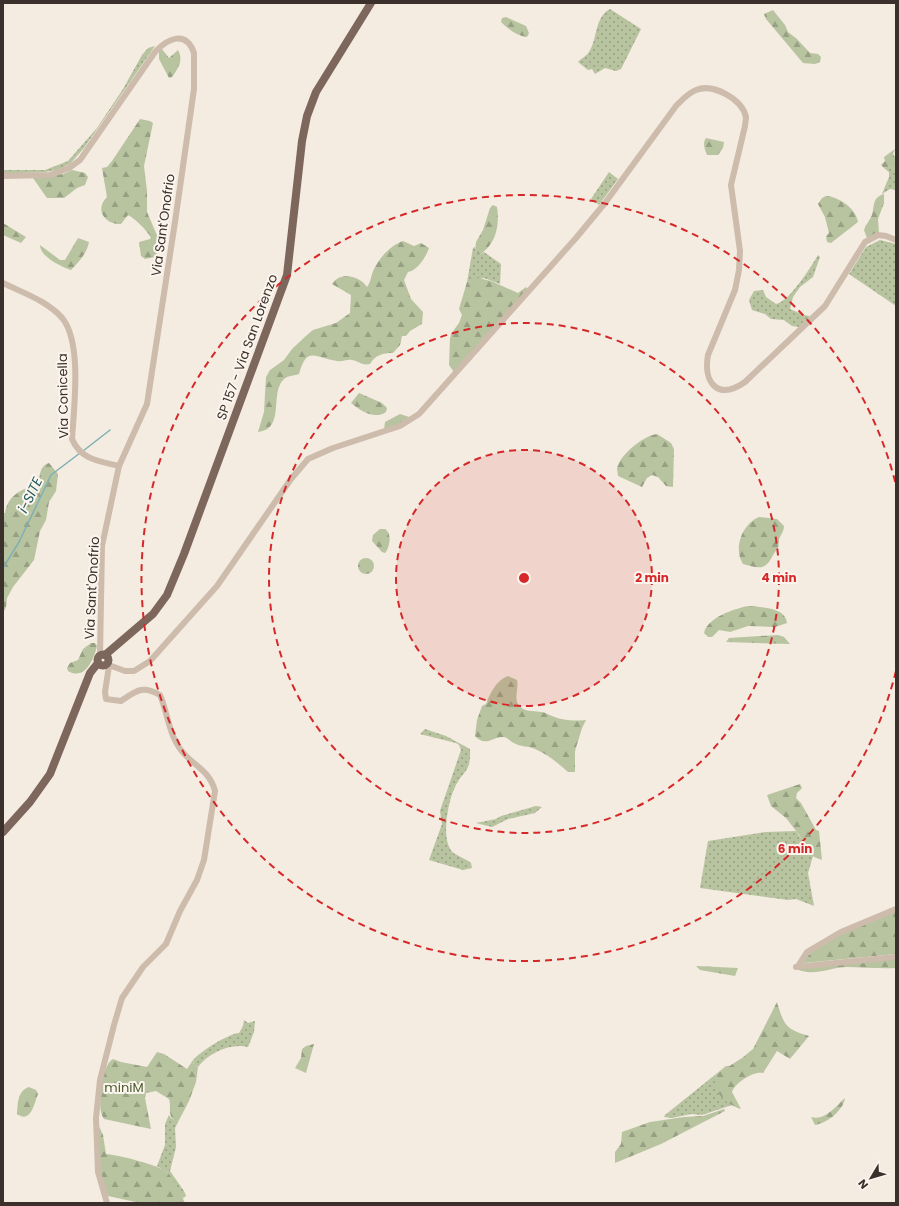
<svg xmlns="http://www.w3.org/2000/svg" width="899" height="1206" viewBox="0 0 899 1206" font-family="Poppins,sans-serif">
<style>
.grass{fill:url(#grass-dots)}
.forest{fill:url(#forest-firs)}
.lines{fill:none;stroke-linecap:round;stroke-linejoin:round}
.stream{stroke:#7fb0b2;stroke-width:1.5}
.minor{stroke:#cdbbac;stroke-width:6}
.major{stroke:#7d675c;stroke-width:8}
.ring{fill:none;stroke:#d62828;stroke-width:2;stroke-dasharray:7 5}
.labels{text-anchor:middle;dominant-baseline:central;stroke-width:4;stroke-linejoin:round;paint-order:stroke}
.street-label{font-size:13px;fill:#3b302b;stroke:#fbf5ee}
.park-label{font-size:13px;fill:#4a5a2e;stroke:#fbf5ee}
.water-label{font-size:14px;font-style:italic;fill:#1f5a5e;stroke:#fbf5ee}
.centre{fill:#d62828;stroke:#fbf5ee;stroke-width:2}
.ring-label{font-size:12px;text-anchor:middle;font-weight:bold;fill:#d62828;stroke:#fbf5ee;stroke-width:4;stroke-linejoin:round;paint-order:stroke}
</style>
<defs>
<pattern id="grass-dots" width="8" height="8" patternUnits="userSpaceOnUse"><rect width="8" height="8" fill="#b8c4a0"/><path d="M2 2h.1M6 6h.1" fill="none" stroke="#97a083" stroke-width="1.8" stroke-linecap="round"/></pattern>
<pattern id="forest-firs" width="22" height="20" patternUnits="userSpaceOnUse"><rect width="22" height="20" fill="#b8c4a0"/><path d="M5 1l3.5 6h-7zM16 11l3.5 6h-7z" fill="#97a083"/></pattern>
</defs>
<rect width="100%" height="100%" fill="#f4ebe1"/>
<g class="grass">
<path d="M610,9l31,20 -20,40 -5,2 -11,-3 -10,6 -3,-5 -4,1 -10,-8c3,-4 8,-5 11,-10 9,-14 5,-34 21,-43z"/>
<polygon points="155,46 84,148 70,164 57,170 45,172 3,174 3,170 45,170 68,161 97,128 123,89 142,55 148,48"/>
<polygon points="890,166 896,170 896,190 890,189 882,194 889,177 889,172 884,168"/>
<polygon points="609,172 618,179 599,205 591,199"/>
<polygon points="880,240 896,244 896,306 849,274 866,247"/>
<polygon points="475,247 475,251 479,255 484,252 501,264 500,284 484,278 467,282 473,248"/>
<path d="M818,255l2,2 -7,20 -13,10 -7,10 -3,12 14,6 6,1 -11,11 -7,-1 -8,-6 -13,-1 -6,-5 -13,-4 -3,-10 5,-9 9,-1 3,7 10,7c13,-2 35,-37 42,-49z"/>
<path d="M425,729l21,7 24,13c1,24 -6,20 -15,38 -7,14 -16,57 0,67 5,3 11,5 16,9l1,5 -9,2 -34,-10 13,-36 -2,-13 2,-6 19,-55 -2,-5 -3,-2 -36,-9z"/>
<polygon points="536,806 542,807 535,813 508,819 492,827 476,823 496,819 501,816"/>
<polygon points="796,831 813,856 808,873 814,906 796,899 788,900 700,888 708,841 766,832"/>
<path d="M244,1020l4,3 7,-2 -1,11 -6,15c-18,-4 -39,6 -50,20l-4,-2 -1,-5c8,-9 35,-26 46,-27l4,-7z"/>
<path d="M726,1066h4l-13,8c-4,13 5,24 15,31l-30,10 -11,-1 -19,4 -8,-1 1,-2z"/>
<polygon points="169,1115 171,1118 178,1122 175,1128 176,1147 170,1171 184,1191 186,1196 183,1198 168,1173 157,1166 165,1145 165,1124"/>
</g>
<g class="forest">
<polygon points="773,10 785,25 788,32 797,39 810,53 818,54 821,57 820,62 815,64 803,63 766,19 764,14"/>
<path d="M506,17l20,9 3,7 -2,4c-10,-1 -19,-8 -26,-15l1,-4z"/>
<path d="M162,49l7,9 9,-8c6,10 0,19 -6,27l-3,1 -10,-19v-8z"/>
<path d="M140,119l10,2 3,2 -9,43 3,25v21l12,28 -3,2 2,9 -3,6 -10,2 -4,-3 -2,-14 11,-3 1,-2c-6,-8 -14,-17 -23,-22l-7,9c-16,1 -27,-14 -14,-27l-5,-29 5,-1 5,-6z"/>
<path d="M706,138l18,4 -1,6 -5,7h-11c-2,-5 -5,-12 -1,-17z"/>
<polygon points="895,149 893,154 896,159 896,170 890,166 884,168 881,165 885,161 884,157"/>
<polygon points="72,170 85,173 88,177 85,185 77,188 64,198 47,198 33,178 63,174"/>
<path d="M884,194v9l-6,16 1,14 -12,5 -3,-8c2,-6 6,-10 8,-15 3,-11 0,-17 12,-21z"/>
<path d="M826,196c13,1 30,12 32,26l-27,21 -4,-1 -1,-6 3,-3 -4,-16 -7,-13 4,-6z"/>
<path d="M493,205l4,2c3,18 -1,38 -18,48l-4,-4 1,-9 7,-12 7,-22z"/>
<polygon points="3,223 26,237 21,243 3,235"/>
<path d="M78,238l11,4c-2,11 -10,20 -18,28 -9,-3 -31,-13 -31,-25l20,15h5z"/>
<path d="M403,241l11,5 7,-3 8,5c-3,9 -12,23 -21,24l-4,8 7,19 12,13 -1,12 -12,7 -4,5h-4l-2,9 -7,8c-10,0 -18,2 -23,11 -8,2 -11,-3 -18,-4 -5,-1 -10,2 -15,1 -22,-3 -30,-16 -38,13 -5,2 -10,1 -15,5 -15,14 2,50 -26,53l6,-20 2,-35 4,-7 14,-10 8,-11 15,-14 6,-5 23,-7 14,-10 1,-18 -19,-11c8,-13 28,-8 35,3 4,-5 4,-12 7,-18 5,-11 17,-24 29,-28z"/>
<polygon points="478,278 491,281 518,293 526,287 528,290 454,372 449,365 450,339 451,334 459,323 462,315 459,309 467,282"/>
<path d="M359,393l23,10 5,5 -1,4c-12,8 -25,-1 -35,-9z"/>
<polygon points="400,414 409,417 400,424 384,430 385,422"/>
<path d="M657,434l14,9 3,6 -1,38 -7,-1 -8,-9 -6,-2 -5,3 -5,9 -24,-11 -1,-8c3,-13 27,-33 40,-34z"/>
<path d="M49,463l9,11 -2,17 -7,11 -3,18 -6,11 -6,29 -21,27 -6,11 -1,9 -3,6v-100h2c2,-16 16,-25 31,-27 6,-8 1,-19 13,-23z"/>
<path d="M759,517l18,2 7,7c0,6 -4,9 -5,14 -1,13 -1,6 -7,17 -7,14 -15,11 -29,7 -10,-15 -1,-40 16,-47z"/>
<path d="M380,529h5c7,4 5,18 0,24l-3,-1 -10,-11 1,-6z"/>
<circle cx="366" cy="566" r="8"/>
<path d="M748,606c12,1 38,1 39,17l-12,4 -27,-1 -18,6 -11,-2 -7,7h-4l-4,-4c4,-16 30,-24 44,-27z"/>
<polygon points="778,635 784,637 790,644 726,642 729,638"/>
<path d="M91,643h4l2,3c-3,13 -12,35 -29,25l-1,-3 3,-5 8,-3 5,-11z"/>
<path d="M508,676l9,4c2,7 -3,18 1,24 6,9 14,6 23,8 4,0 8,3 11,4 12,5 22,5 34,4l-4,8 -7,23v21h-7c-10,-9 -21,-18 -33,-23 -6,-3 -15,-2 -21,-6 -4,-2 -6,-5 -10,-6 -12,-1 -17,11 -29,-1l2,-16 5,-14 4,-2c4,-10 10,-24 22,-28z"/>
<polygon points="800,784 802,788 797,793 796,798 801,803 816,830 819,831 822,860 814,857 803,843 800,836 786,818 771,806 767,795"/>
<path d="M896,911v43l-92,9c3,-18 75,-45 92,-52z"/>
<path d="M896,958v10c-17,1 -34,-1 -50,-1 -19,1 -31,10 -50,2z"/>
<polygon points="696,966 738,968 735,976 700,970"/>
<path d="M777,1002c7,23 8,27 32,34l-19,23 -13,-8 -14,22c-10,-2 -28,10 -31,19l9,17c-15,-5 -30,-17 -24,-35l25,-16 11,-9z"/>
<polygon points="314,1044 306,1073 295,1068 301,1058 302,1049 306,1046"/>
<path d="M157,1052l7,2 23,15 6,-9 1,5 4,2 -2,15 -7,19 -11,21c-12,-5 -6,-13 -9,-23l-13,-8 -10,2 -1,5 6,31 -47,-10c-8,-10 -3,-54 9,-60l8,3 26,5z"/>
<path d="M29,1087l7,3 2,4c-4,10 -7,30 -21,20 1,-10 0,-23 12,-27z"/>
<path d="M845,1098c-2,13 -18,25 -30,27l-4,-8c14,4 24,-10 34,-19z"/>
<polygon points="724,1109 725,1111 661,1144 615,1163 615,1152 621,1144 622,1132 650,1122 684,1117 703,1116"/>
<path d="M97,1122l6,13 3,19c12,1 54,11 62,19 7,7 13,21 17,30h-45l-32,-7 -10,-26z"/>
</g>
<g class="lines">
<g class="stream">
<polyline points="83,451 110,430"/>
<polyline points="3,568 19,542 51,475 80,453"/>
</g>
<g class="minor">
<path d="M3,176l47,-1 19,-7 11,-8 75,-108c13,-14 31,-22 39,1v36l-19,133 -28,182 -28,62 -17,80 -2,109"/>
<path d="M3,283c20,10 45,18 60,36 19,25 11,89 9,120 9,21 27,22 47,27"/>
<path d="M106,664l19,7h9l16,-10 67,-75 74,-107 17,-20 25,-11 67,-22 19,-12 157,-176 29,-35 71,-97c6,-6 12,-13 20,-16 17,-7 46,9 50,27 0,3 -1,7 -1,9l-14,59 9,66 -1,19 -4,20 -27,65c-5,28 10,46 37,27l80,-76 40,-64 13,-7 8,1 10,4"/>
<polyline points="798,966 807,952 841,932 896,909"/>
<polyline points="796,967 896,957"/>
<path d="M107,1203l-9,-31 -2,-54 4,-38 14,-55 8,-27 21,-31 23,-23 14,-33 17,-31 7,-20 11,-69c-6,-24 -28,-27 -38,-47 -9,-15 -10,-33 -17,-49 -17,-10 -23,-5 -39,6l-15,-2 -1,-7 4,-26"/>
</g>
<g class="major">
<circle cx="103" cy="660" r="5.5"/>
<polyline points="105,655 153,614 167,595 184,554 287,275 302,141 307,116 316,92 371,3"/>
<polyline points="3,832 30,802 50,774 90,673 98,663"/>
</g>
</g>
<circle cx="524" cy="578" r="128" fill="#d62828" fill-opacity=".12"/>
<g class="ring">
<circle cx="524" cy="578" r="128"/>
<circle cx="524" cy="578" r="255"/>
<path d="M896 671A383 383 0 1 1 896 485"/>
</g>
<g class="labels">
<g class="street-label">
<text transform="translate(163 225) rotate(-82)">Via Sant'Onofrio</text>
<text transform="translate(247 347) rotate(-70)">SP 157 - Via San Lorenzo</text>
<text transform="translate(63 396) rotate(-91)">Via Conicella</text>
<text transform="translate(92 588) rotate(-87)">Via Sant'Onofrio</text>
</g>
<g class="park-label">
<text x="124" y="1087">miniM</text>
</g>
<g class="water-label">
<text transform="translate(30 495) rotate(-64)">i-SITE</text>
</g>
</g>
<circle cx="524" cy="578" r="6" class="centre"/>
<g class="ring-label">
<text x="652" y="582">2 min</text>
<text x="779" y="582">4 min</text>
<text x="795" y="853">6 min</text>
</g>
<rect width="899" height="1206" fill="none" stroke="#3b302b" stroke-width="8"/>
<g transform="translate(871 1178) rotate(232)" stroke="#fbf5ee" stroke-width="3" paint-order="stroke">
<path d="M0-3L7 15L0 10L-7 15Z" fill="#3b302b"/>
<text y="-6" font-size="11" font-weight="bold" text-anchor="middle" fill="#3b302b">N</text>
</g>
</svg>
